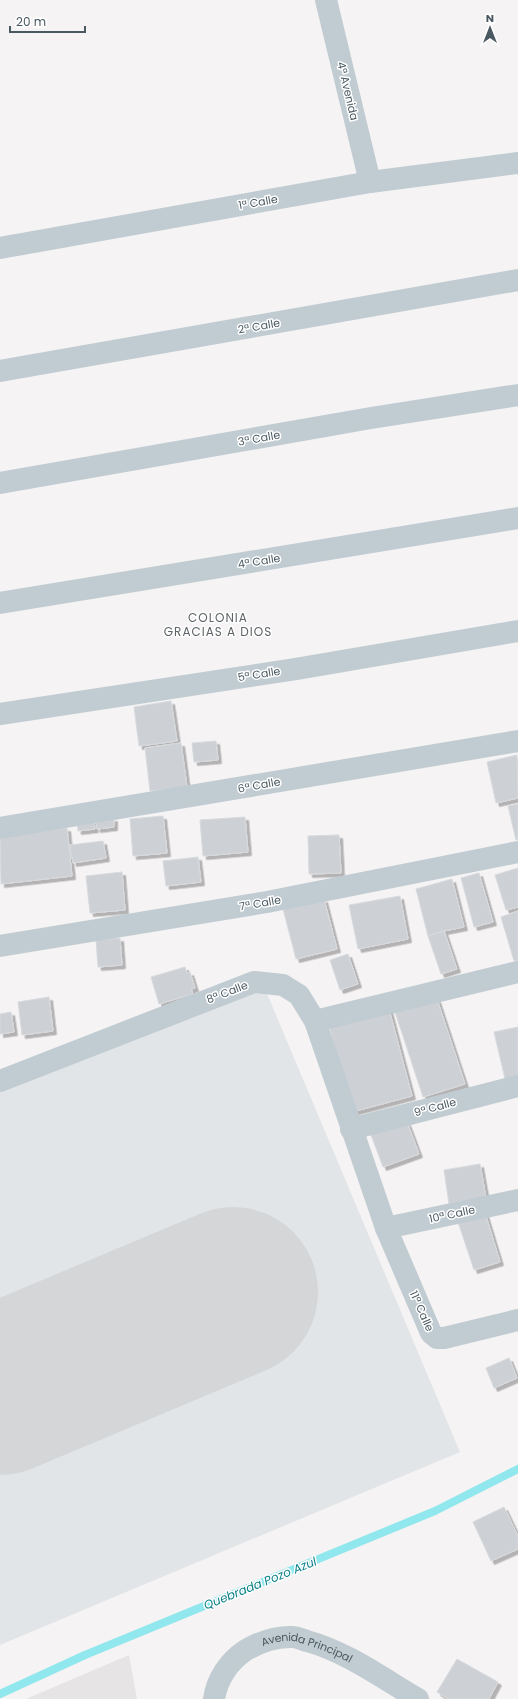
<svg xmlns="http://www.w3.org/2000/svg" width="518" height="1699" viewBox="0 0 518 1699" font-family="Poppins,sans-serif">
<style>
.education{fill:#e6e4e5}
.airport{fill:#e2e5e7}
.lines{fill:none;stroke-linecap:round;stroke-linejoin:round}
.stream{stroke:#90e7ed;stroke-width:8}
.runway{stroke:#d5d6d8;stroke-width:170}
.building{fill:#cdd1d5;stroke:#d7dade;filter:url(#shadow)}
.minor{stroke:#c1ccd2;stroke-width:22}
.labels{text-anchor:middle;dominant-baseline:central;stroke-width:3;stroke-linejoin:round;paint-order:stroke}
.street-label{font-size:11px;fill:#4a5961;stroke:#fff}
.neighbourhood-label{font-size:12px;letter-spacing:1px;fill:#5f6468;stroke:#fff}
.water-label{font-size:12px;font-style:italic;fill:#0d808a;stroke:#fff}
</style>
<defs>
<filter id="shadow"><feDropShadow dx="3.5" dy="3.5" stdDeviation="0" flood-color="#0004"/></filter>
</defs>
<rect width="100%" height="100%" fill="#f5f3f3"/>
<polygon class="education" points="129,1655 137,1699 26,1699"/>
<polygon class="airport" points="257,986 268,996 460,1452 0,1645 0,1092"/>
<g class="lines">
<polyline class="stream" points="0,1694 85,1655 435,1511 518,1469"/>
<polyline class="runway" points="0,1390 233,1292"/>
</g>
<g class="building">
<polygon points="171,701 177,741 139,746 134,707"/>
<polygon points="216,741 218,760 194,762 192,743"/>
<polygon points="181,743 187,787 150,791 145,748"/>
<polygon points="517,755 518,798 496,803 487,762"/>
<polygon points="518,804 518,839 516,840 508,806"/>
<polygon points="163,816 167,853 133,856 130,819"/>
<polygon points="245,817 248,852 203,856 200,820"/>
<polygon points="114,818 114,827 97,829 96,820"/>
<polygon points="94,820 95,829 78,831 77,821"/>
<polygon points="67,828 72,876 1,884 0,835"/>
<polygon points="339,835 341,873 309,874 308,836"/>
<polygon points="103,841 106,858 73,863 70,845"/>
<polygon points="198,857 201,882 166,886 163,861"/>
<polygon points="518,868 518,907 506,910 495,875"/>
<polygon points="122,872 125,910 90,913 86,876"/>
<polygon points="479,873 493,922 474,927 461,878"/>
<polygon points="452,879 464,927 444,931 428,936 416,889"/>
<polygon points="400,896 408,939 358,949 349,905"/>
<polygon points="324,899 337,949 296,959 283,909"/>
<polygon points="518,911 518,960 514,961 501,917"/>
<polygon points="444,931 457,969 441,974 428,936"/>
<polygon points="120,938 122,965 98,967 96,940"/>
<polygon points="348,954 358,984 340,990 330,960"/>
<polygon points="185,967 187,973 190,972 195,988 191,989 193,994 159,1004 151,977"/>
<polygon points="49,997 53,1031 22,1035 18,1002"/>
<polygon points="437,999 465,1084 423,1097 395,1012"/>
<polygon points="389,1009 412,1096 352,1112 329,1025"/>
<polygon points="11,1012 14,1032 0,1034 0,1014"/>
<polygon points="518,1027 518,1076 505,1079 494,1032"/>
<polygon points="407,1122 419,1154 383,1167 371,1135"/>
<polygon points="480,1164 486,1198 449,1204 444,1170"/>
<polygon points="485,1213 500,1262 474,1270 458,1222"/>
<polygon points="509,1358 517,1378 494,1388 486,1368"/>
<polygon points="504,1507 518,1536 518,1549 491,1561 473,1522"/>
<polygon points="457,1659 498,1682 489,1699 449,1699 437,1692"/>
</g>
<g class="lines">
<g class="minor">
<polyline points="326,0 370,182"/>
<polyline points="0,248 370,182 518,163"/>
<polyline points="0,371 518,280"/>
<polyline points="0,483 371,418 518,395"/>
<polyline points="0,603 518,518"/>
<polyline points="0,714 296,669 518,631"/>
<polyline points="0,828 518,741"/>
<polyline points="0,946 267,902 518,852"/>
<polyline points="315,1021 518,972"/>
<polyline points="0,1081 254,982 283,985 299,995 315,1021 386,1228 431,1333 437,1338 444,1338 518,1320"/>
<polyline points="351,1129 518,1086"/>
<polyline points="386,1228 518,1200"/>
<path id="s1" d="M214,1699c3,-20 15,-38 32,-49 14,-8 31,-14 47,-13 4,0 10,3 14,4 40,11 75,37 111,58"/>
</g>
</g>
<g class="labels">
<g class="street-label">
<text transform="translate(348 91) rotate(77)">4ª Avenida</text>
<text transform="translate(258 202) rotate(-10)">1ª Calle</text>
<text transform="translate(259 326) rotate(-10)">2ª Calle</text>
<text transform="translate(259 438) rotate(-10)">3ª Calle</text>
<text transform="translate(259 561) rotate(-9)">4ª Calle</text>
<text transform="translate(259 674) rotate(-9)">5ª Calle</text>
<text transform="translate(259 785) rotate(-10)">6ª Calle</text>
<text transform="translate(260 903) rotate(-10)">7ª Calle</text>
<text transform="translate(227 992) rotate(-21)">8ª Calle</text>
<text transform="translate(435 1107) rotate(-15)">9ª Calle</text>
<text transform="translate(452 1214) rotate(-12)">10ª Calle</text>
<text transform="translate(422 1311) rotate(66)">11ª Calle</text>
<text stroke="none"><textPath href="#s1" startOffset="125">Avenida Principal</textPath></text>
</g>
<g class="neighbourhood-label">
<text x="218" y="617">COLONIA<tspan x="218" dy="14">GRACIAS A DIOS</tspan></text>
</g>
<g class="water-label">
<text transform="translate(260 1583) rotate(-22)">Quebrada Pozo Azul</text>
</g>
</g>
<g transform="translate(490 28)" stroke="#ffffff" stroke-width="3" paint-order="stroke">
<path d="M0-3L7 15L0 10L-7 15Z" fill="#4a5961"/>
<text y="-6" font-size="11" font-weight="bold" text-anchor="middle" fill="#4a5961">N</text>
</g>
<path d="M10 26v6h75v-6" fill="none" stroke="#4a5961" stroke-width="2"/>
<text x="16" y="26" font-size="12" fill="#4a5961" stroke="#ffffff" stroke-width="3" paint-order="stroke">20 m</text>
</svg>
